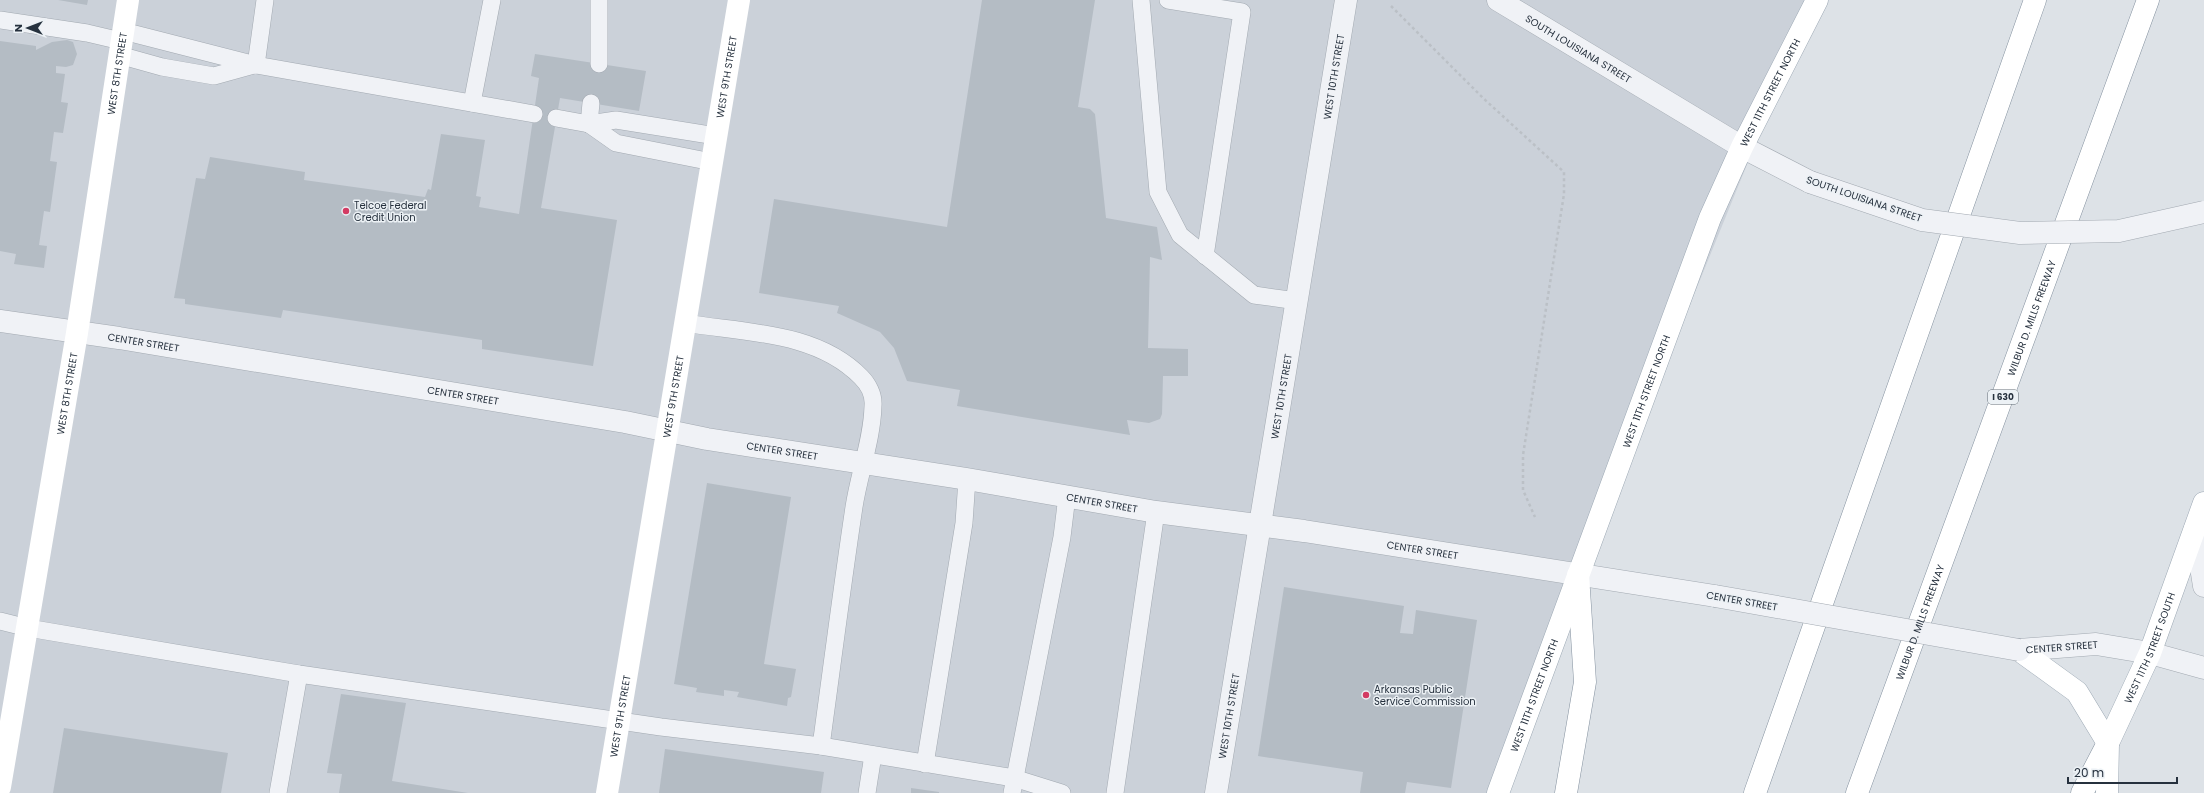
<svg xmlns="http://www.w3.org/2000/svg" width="2204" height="793" viewBox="0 0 2204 793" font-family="Poppins,sans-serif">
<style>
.built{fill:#cbd1d9}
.building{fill:#b4bcc4}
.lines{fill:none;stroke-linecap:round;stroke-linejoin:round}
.service-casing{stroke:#a2a9b1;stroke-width:18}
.minor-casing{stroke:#a2a9b1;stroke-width:23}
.tertiary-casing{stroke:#a2a9b1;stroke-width:23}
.primary-casing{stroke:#9ca8b4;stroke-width:23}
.motorway-casing{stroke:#84919f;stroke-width:23}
.path{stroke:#bbc0c6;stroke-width:2.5;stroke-dasharray:3 3;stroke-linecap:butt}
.service{stroke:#f0f2f6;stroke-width:17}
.minor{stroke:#f0f2f6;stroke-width:22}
.tertiary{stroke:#f0f2f6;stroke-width:22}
.secondary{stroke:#fff;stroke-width:22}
.primary{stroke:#fff;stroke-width:22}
.motorway{stroke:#fff;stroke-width:22}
.tertiary-bridge-casing{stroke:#a2a9b1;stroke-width:23;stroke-linecap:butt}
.tertiary-bridge{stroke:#f0f2f6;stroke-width:22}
.poi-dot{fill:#d33b63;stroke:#ecf1f5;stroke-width:1.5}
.labels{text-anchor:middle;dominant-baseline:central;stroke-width:3;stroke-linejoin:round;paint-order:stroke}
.shield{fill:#ecf1f5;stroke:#616b75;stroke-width:1}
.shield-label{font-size:9px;font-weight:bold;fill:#26313e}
.street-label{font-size:10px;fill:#26313e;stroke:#ecf1f5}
.poi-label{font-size:10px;fill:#26313e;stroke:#ecf1f5;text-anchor:start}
</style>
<rect width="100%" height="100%" fill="#dde2e7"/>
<polygon class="built" points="0,0 1814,0 1560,624 1498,793 0,793"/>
<g class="building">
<polygon points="58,0 88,0 87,5"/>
<polygon points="982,0 1095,0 1078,107 1090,109 1095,114 1106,218 1157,227 1162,260 1150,257 1148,348 1188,349 1188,376 1163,376 1162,414 1160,419 1149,423 1127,420 1130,435 957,406 960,390 907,381 894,348 880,332 837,313 839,306 759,293 774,199 947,227"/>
<polygon points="67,40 73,42 77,54 73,65 66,67 56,66 56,73 65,74 61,102 68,103 63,133 54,132 50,161 57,162 50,212 44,211 39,245 47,246 44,268 14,264 16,254 0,251 0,41 36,46 36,50 52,42"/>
<polygon points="535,54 646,71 639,111 560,98 541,208 617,220 593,366 482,349 482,340 283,310 281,318 185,304 185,299 174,298 196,178 205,179 210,157 305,172 304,180 425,197 428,189 431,190 441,134 485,140 476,196 481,197 479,207 519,214 539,78 531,76"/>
<polygon points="707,483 791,497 764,664 796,669 791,697 788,698 787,706 737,697 739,692 724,690 724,696 696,692 697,688 674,684"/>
<polygon points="1284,587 1404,606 1400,633 1413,634 1416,610 1477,620 1451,788 1407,782 1405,793 1360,793 1363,772 1258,756"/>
<polygon points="341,694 406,703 392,781 468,793 339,793 342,774 327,773"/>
<polygon points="64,728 228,753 221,793 53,793"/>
<polygon points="665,749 824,772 821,793 659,793"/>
<polygon points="911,788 939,792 939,793 911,793"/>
</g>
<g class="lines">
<defs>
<g id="service">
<polyline points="599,0 599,64"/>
<polyline points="1141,0 1158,192 1180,235 1254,295 1297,301"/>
<polyline points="1168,0 1242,12 1205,256"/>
<polyline points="0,20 87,33 121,41"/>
<polyline points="123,31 256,65 534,114"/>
<polyline points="119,55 162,67 214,76 254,65"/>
<polyline points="256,65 265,0"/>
<polyline points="472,103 492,0"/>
<polyline points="556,118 589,124 616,120 716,136"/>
<polyline points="589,124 616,143 712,162"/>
<polyline points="589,124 591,103"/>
<path d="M685,323c59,10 131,8 176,54 7,7 13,18 12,29 -1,34 -14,68 -19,101 -12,80 -22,159 -33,239"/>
<polyline points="0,621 28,628 299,674 661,727 821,746 1014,778 1062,793"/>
<polyline points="925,764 964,523 967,479"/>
<polyline points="278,793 299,674"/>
<polyline points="867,793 873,755"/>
<polyline points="1012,793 1062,537 1067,496"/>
<polyline points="1115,793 1156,512"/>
</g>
<g id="minor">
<polyline points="2195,529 2204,586"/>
<path id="s1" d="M2019,650l77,-6 54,9 54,15"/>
<path id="s2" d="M1216,793l130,-793"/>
</g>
<g id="tertiary">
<path id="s3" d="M1498,0l244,147 68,35"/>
<path id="s4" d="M0,321l119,17 506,84 82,17 260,40 189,33 148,19 411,65"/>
</g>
<g id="primary">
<polyline points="2019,650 2077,692 2108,743"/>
<path id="s7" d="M1498,793l212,-575 32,-71 75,-147"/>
<path id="s8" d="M2107,793l1,-50 42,-90 54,-150"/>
</g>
<g id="motorway">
<polyline points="1566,793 1585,682 1578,575"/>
<polyline points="1755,793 2035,0"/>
<path id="s9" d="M1857,793l291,-793"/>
<polyline points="2082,793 2108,743"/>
</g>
</defs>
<use href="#service" class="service-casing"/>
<use href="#minor" class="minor-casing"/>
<use href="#tertiary" class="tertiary-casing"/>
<use href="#primary" class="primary-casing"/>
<use href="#motorway" class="motorway-casing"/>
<polyline class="path" points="1391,6 1483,98 1564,172 1564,194 1523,455 1523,490 1535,517"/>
<use href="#service" class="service"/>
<use href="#minor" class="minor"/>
<use href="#tertiary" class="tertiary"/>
<g class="secondary">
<path id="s5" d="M0,787l77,-454 51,-333"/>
<path id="s6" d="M607,793l132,-793"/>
</g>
<use href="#primary" class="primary"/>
<use href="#motorway" class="motorway"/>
<defs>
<g id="tertiary-bridge">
<polyline points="1810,182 1922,220 2020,233 2119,231 2204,212"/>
<polyline points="1715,596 2019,650"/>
</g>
</defs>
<use href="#tertiary-bridge" class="tertiary-bridge-casing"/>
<use href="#tertiary-bridge" class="tertiary-bridge"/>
</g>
<g class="poi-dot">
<circle cx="346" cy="211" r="4"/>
<circle cx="1366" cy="695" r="4"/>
</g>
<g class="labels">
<rect class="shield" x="1988" y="390" width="30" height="14" rx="3"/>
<g class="shield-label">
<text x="2003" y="397">I 630</text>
</g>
<g class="street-label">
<text stroke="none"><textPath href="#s3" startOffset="94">SOUTH LOUISIANA STREET</textPath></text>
<text stroke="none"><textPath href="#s5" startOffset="723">WEST 8TH STREET</textPath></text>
<text stroke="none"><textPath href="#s6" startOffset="726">WEST 9TH STREET</textPath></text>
<text stroke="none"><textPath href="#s2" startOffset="726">WEST 10TH STREET</textPath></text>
<text stroke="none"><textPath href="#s7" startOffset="752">WEST 11TH STREET NORTH</textPath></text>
<text transform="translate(1864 199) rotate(19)">SOUTH LOUISIANA STREET</text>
<text stroke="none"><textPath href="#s9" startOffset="506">WILBUR D. MILLS FREEWAY</textPath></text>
<text stroke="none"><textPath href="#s4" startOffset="145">CENTER STREET</textPath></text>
<text stroke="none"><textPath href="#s7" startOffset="428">WEST 11TH STREET NORTH</textPath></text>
<text stroke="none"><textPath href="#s5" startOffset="399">WEST 8TH STREET</textPath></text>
<text stroke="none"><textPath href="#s4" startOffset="469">CENTER STREET</textPath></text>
<text stroke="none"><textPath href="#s6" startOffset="402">WEST 9TH STREET</textPath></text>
<text stroke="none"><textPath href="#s2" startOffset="402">WEST 10TH STREET</textPath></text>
<text stroke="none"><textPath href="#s4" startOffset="793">CENTER STREET</textPath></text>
<text stroke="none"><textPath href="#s4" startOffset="1117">CENTER STREET</textPath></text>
<text stroke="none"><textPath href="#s4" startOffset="1441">CENTER STREET</textPath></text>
<text transform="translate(1742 601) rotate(10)">CENTER STREET</text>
<text stroke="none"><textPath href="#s9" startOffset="182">WILBUR D. MILLS FREEWAY</textPath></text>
<text stroke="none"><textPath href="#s1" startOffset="43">CENTER STREET</textPath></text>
<text stroke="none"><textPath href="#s8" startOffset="154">WEST 11TH STREET SOUTH</textPath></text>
<text stroke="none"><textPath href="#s7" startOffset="104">WEST 11TH STREET NORTH</textPath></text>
<text stroke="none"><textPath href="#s6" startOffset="78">WEST 9TH STREET</textPath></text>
<text stroke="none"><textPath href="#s2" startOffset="78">WEST 10TH STREET</textPath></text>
</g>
<g class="poi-label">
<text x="354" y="205">Telcoe Federal<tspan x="354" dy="12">Credit Union</tspan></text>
<text x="1374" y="689">Arkansas Public<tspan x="1374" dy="12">Service Commission</tspan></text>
</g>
</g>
<g transform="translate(28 28) rotate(270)" stroke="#ecf1f5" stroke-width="3" paint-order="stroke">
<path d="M0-3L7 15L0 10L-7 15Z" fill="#26313e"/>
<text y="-6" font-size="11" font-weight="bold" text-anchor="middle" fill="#26313e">N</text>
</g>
<path d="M2068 777v6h109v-6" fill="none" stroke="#26313e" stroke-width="2"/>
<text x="2074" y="777" font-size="12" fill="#26313e" stroke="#ecf1f5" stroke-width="3" paint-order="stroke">20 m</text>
</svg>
